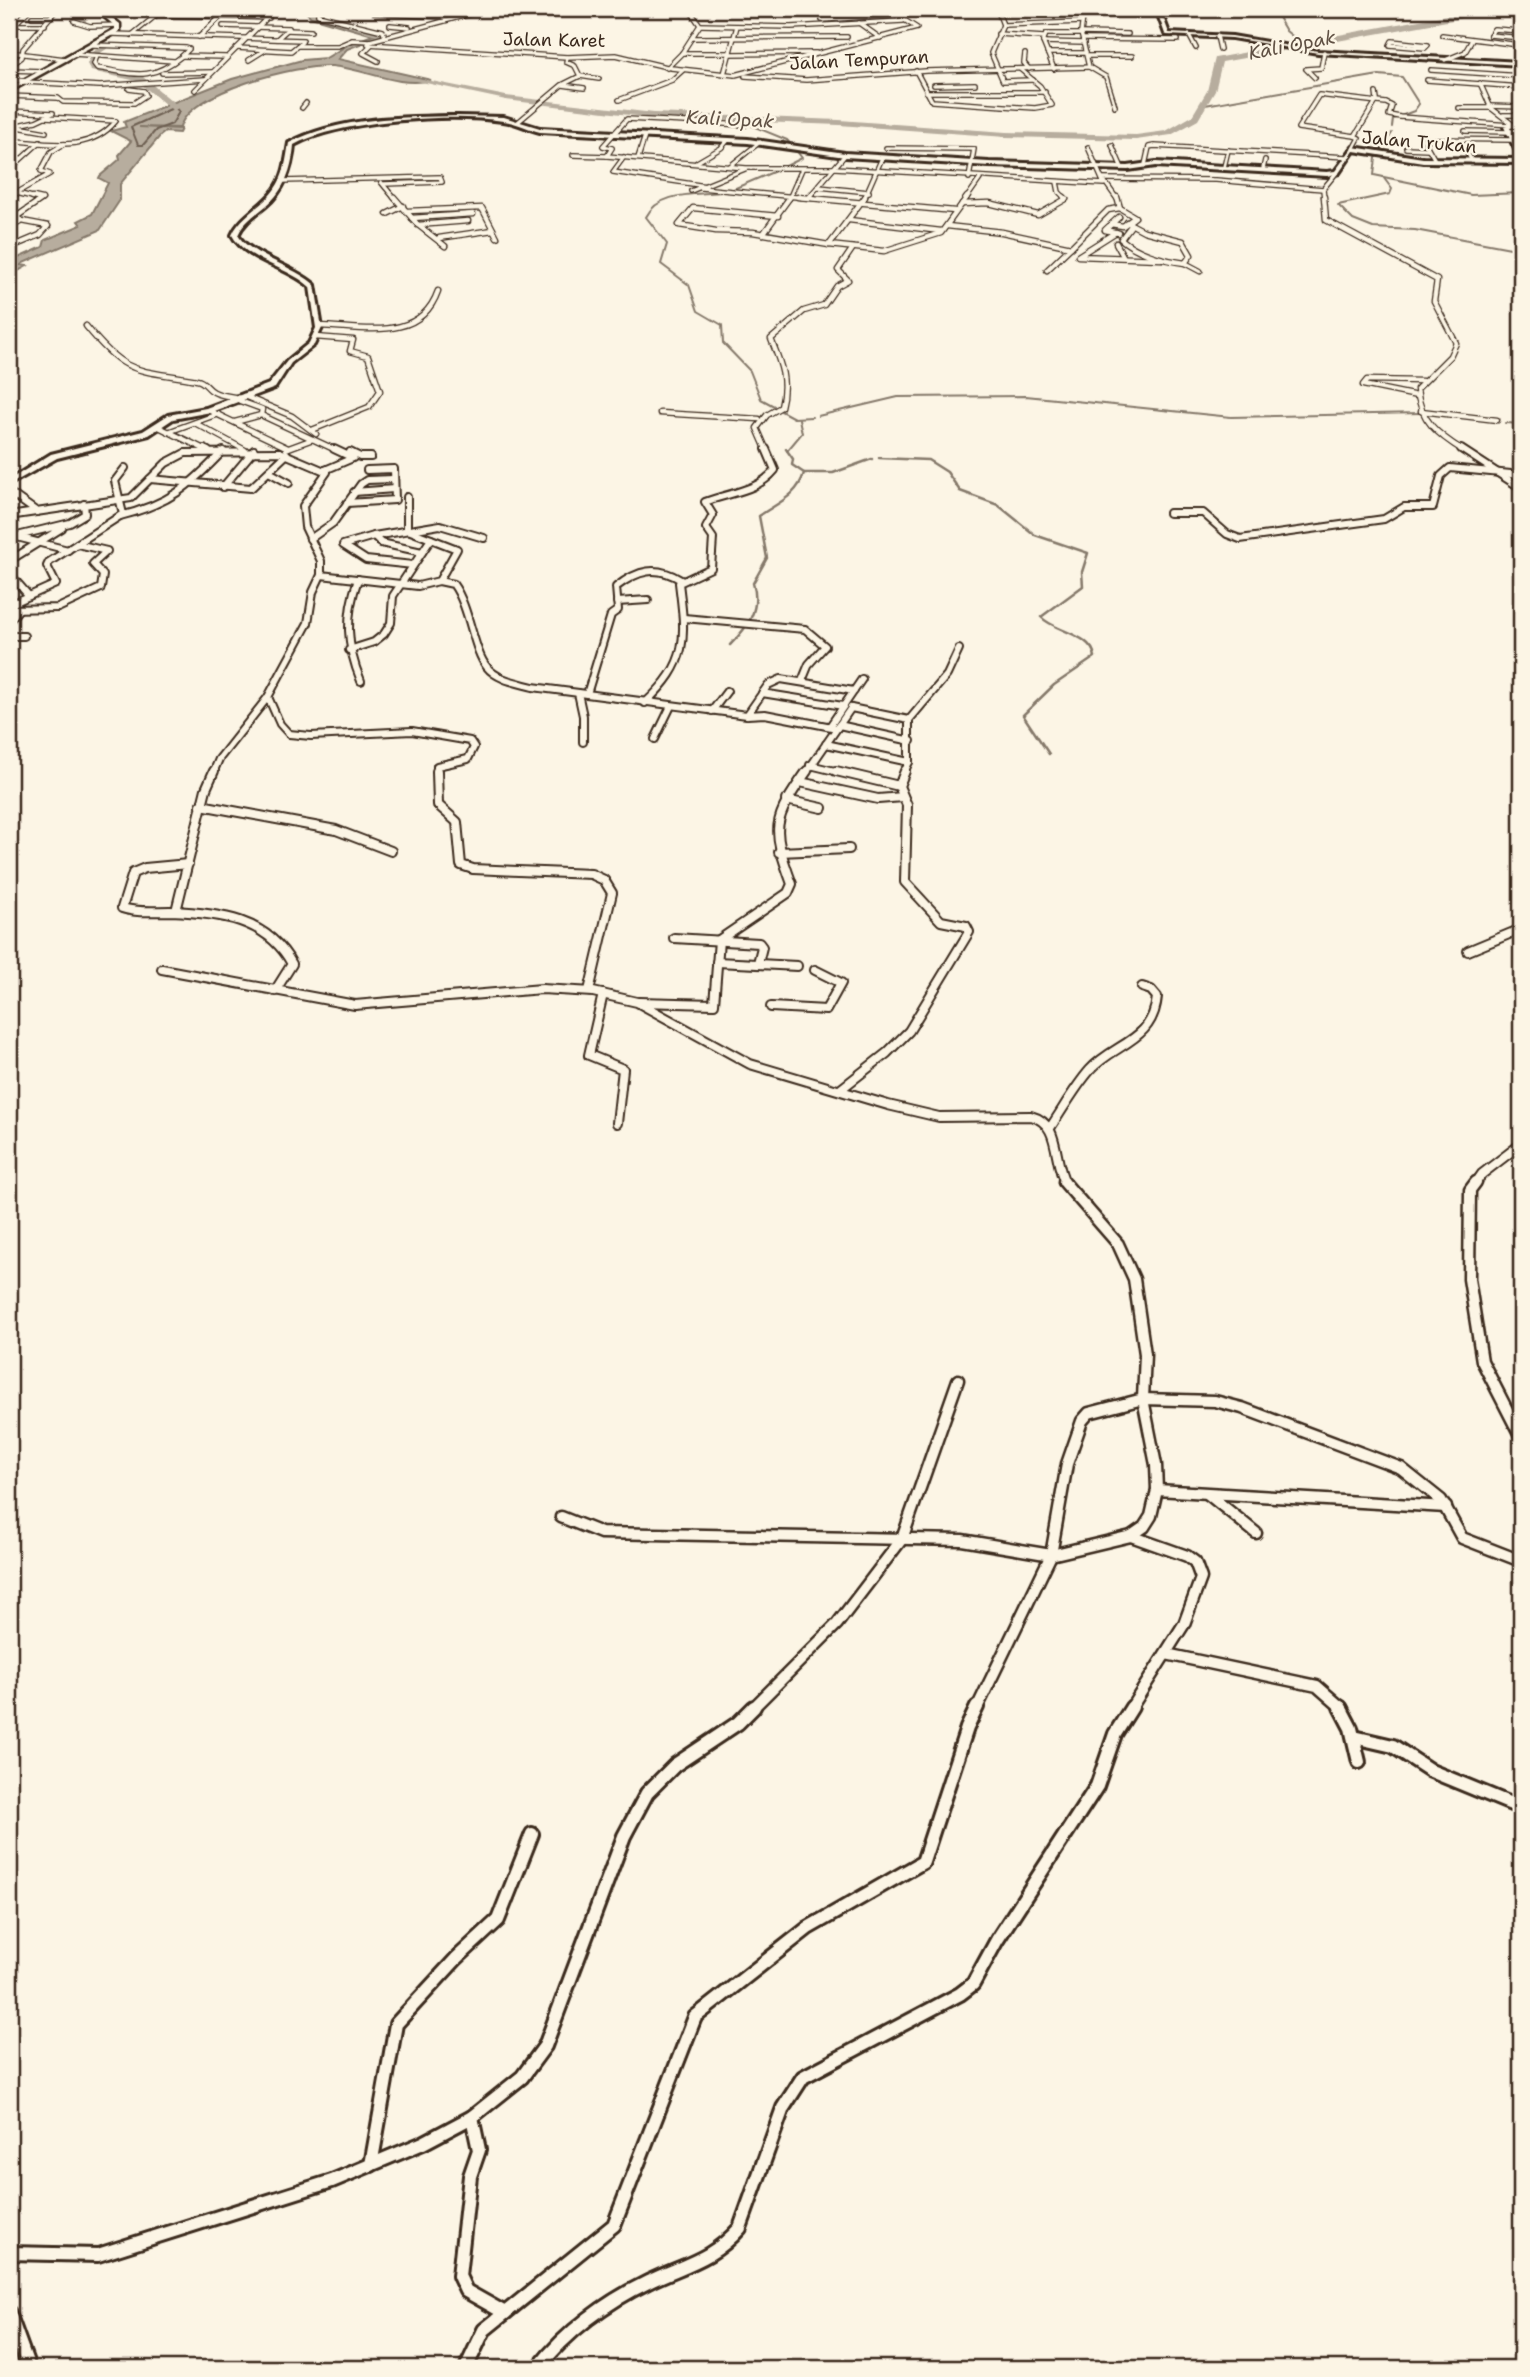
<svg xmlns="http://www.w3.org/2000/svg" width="1530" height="2377" viewBox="0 0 1530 2377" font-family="'Shantell Sans',sans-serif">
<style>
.water{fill:#b7ad9e;stroke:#85796b;stroke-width:2}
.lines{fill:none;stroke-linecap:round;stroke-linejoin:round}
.shore{stroke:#6d5e51;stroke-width:2}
.stream-far1{stroke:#85796b;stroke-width:2}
.stream{stroke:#85796b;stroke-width:2.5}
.river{fill:#b7ad9e;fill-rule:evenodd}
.street-far5-casing{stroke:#3b2a1e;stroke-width:6}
.street-far4-casing{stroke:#3b2a1e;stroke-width:7}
.street-far3-casing{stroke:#3b2a1e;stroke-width:10}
.street-far2-casing{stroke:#3b2a1e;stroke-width:12}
.street-far1-casing{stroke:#3b2a1e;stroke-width:15}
.street-casing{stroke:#3b2a1e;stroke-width:18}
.secondary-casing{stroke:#3b2a1e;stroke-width:6}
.primary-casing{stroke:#3b2a1e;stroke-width:5}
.street-far5{stroke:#fcf5e5;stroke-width:3.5}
.street-far4{stroke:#fcf5e5;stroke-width:4.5}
.street-far3{stroke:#fcf5e5;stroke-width:6}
.street-far2{stroke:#fcf5e5;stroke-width:8}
.street-far1{stroke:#fcf5e5;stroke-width:10}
.street{stroke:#fcf5e5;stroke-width:12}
.secondary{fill:#fcf5e5;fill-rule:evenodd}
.primary{fill:#fcf5e5;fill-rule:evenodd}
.labels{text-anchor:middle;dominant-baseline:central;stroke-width:5;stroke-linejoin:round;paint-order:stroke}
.far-street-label{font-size:18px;fill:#3b2a1e;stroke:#fcf5e5}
.far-water-label{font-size:19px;font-style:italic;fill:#605144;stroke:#fcf5e5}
</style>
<rect width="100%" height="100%" fill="#fcf5e5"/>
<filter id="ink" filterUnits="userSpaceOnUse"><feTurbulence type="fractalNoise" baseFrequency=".0143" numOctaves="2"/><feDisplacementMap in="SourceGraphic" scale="14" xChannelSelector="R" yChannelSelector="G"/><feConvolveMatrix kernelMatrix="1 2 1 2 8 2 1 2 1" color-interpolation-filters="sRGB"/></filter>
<g filter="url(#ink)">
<path class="water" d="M309,9h8l2,6 19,7 45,10 -2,4 -34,13 -9,10 93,21c-34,8 -65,-11 -99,-14 -33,-2 -145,26 -152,62l-41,-1 42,2 -2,4 -14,-1 -5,4 -40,48v16l-20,30 -77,33 -2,2 6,1 -18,10v-14l34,-15 2,-7 36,-15 -3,-4 14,-7 16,-31 -9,-5 1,-2 20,-17 -1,-4 12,-14 -20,-10 15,-4 -2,-5 108,-43 70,-19 24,-2 25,-15 22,-8 -62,-18 -5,-5z"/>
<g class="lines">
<polygon class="shore" points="175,107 179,112 172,124 156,130 143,145 138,145 131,127"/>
<g class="stream-far1">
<polyline points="1287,9 1279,19 1286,31 1302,44"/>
<polyline points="1205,105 1379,75 1402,77 1419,104 1414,111 1393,119 1392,127"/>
<polyline points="749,120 748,124 787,140 794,148"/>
<polyline points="1392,133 1376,158 1374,175 1471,195 1521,193"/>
<polyline points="782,168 802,158 795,149"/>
<polyline points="1383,177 1392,189 1390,194 1338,205 1353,220 1373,228 1415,230 1521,250"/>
<polyline points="731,190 780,169"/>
<path d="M728,191c-27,5 -68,-2 -82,26l21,27 -6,20 28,21 9,26 24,14 1,18 27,28 11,28 13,7"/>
<polyline points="781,411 794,418 812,417"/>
<polyline points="818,416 898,397 1026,396 1231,417 1422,413"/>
<polyline points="1506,423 1521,424"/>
<polyline points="787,451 802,433 799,419"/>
</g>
<g class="stream">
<path d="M879,458l49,2 19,12 13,19 38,14 37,30 53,18 -6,19 1,14 -42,31c14,15 51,17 54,40l-41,28 -31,30 26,39"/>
<polyline points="804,473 833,473 872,459"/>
<path d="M730,645c18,-18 31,-36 23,-62l14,-25 -8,-42c18,-13 39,-20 45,-43l-12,-8 1,-6 -7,-10"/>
</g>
<g class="river">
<polygon points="70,9 82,12 88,25 77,24"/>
<polygon points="1479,9 1490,9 1458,19 1222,62 1215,91 1198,120 1171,135 1136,140 1006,137 839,125 654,118 506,100 393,76 397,74 506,96 654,113 839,120 1006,132 1136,135 1166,131 1192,116 1207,91 1215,58"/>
<polygon points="104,44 111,46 99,54 95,64 97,67 143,77 177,105 177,109 171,109 137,81 91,71 87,64 93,51"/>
</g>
<defs>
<g id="street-far5">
<polyline points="318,9 318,15 383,31 385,37"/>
<polyline points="454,9 458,9"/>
<polyline points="997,9 1003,25 1082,22"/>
<polyline points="103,13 269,18"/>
<polyline points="374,13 444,17"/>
<polyline points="32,17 51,17"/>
<polyline points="822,20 894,15"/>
<polyline points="74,21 90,26 118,25"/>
<polyline points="859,23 880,38"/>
<polyline points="9,25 45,25"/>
<polyline points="14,25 30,9"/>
<polyline points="390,25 409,27"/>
<polyline points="700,25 791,27 903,21"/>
<polyline points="1003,25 991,53 1003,81 1033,80"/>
<polyline points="223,26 289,28 277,39"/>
<polyline points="287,30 311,31"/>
<polyline points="1081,33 1128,34"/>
<polyline points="112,34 303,40"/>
<polyline points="998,34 1044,37"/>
<polyline points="132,35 159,13"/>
<polyline points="1189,35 1196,48"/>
<polyline points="1442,35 1519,45"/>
<polyline points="1490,35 1494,29 1521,31"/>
<polyline points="1490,35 1521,38"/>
<polyline points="1217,36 1220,49"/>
<polyline points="199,37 229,9"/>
<polyline points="692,38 847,37"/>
<polyline points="1083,39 1178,40"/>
<polyline points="370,41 368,44 567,57 616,55 671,68 735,75 917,28 887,9"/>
<polygon points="1392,41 1428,45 1425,48 1390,45"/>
<polyline points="1043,42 1084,43"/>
<polyline points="92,45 186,48 189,49 182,56 226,57"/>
<polyline points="371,45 363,53 378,61"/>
<polyline points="298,46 338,46 352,40 370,41 489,9"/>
<polyline points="237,48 291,51 302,42"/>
<polyline points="9,52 65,59"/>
<polyline points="682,53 730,53"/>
<polyline points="1047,53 1086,53"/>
<polyline points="74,54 174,61"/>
<polyline points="730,54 816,53"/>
<polyline points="1025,54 1024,63 1029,69"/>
<path d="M97,56l-3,8 3,4c38,6 53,14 85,-12"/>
<polyline points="1087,56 1132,56"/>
<polyline points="249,60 265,50"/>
<polyline points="1445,60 1465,52 1472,40"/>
<polyline points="1520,64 1515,56 1521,41"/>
<polyline points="9,67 22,57 23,49 57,9"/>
<polyline points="1089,67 1106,77 1115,106"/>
<polyline points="667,68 682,53 700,25 689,9"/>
<polyline points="1054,69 1043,42 1046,34 1082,34"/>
<polyline points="9,70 43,71"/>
<polyline points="1431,70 1521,76"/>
<polyline points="916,71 932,101 1035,108 1052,105 1040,86 1020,69"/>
<polyline points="162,73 212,72"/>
<polyline points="724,74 737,26"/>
<polyline points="580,76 599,79"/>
<polyline points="745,76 806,80 926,71 1089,67 1081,33 1084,9"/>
<polyline points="1315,78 1306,69 1321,68 1324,52"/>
<polyline points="14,80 28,81"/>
<polyline points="1427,80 1521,87"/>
<polyline points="25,82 100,86 205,79"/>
<polyline points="1480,83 1491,108 1512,124"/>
<polyline points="563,85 584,88"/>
<polyline points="934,85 975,84"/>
<polyline points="195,90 276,9"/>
<polyline points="926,92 1045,92"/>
<polyline points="9,96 58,98 63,102 134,103 146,95 144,91 129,89"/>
<polyline points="619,100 672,80 683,70"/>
<polyline points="1489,106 1521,107"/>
<polyline points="302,108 306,103"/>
<polyline points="1459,108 1491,108"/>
<polyline points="9,111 53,113 36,121 9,127"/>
<polyline points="1503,115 1521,115"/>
<polyline points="518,122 562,85 580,76 575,66 566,62 567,57"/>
<polyline points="745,125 627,119 603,146 612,148 607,156 746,168 835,168 1104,184 1088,147"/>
<polyline points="18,127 46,132"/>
<polyline points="1465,131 1509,132"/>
<polyline points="1509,131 1521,131"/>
<polyline points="1355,136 1298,128 1319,95 1386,103 1392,106 1389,115 1400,117 1510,125"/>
<path d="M9,140c38,3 80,14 107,-19l-70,-4"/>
<polyline points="1460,140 1472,161"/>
<polyline points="1112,145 1122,168"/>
<polyline points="886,148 974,149 969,178"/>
<polyline points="1406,148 1428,149"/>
<polyline points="1353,149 1359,138 1355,136 1377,100 1376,93"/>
<polyline points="573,155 607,156"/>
<polyline points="624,157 613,172 706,186"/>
<polyline points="638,158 645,136"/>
<polyline points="1435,160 1423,139 1513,140"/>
<polyline points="697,162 721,148 728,140"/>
<polyline points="1145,165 1149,147 1154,146 1347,157"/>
<polyline points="730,166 760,142"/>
<polyline points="1224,167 1228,150"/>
<polyline points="1263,169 1265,160"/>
<polyline points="9,170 40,142"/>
<polyline points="1103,179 1216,180 1323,189"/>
<polyline points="283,181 440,177 442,182 384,184"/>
<polyline points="381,182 395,199"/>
<polyline points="1057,182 1059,192 1066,199"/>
<polyline points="1105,182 1117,199"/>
<polyline points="819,187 869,192"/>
<polyline points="701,188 818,199"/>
<polyline points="9,191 40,199"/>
<polyline points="691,191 745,169"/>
<polyline points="18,192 50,174 41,171 51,152 64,144"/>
<polyline points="809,197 845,155"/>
<polyline points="789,199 802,169"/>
<polyline points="864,199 882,158"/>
<polyline points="966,199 980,179"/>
<polyline points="1324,199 1323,189 1337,172"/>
</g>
<g id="street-far4">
<polyline points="394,197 418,225 445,246"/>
<polyline points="798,197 955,211"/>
<polyline points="865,197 829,245 884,251 941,233 967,197"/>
<path d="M1324,197l2,23 111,60 -3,21 22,42 -6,13 -33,33c3,32 21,46 47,62"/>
<polyline points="962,204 989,203 1038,215 1066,199 1064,197"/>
<polyline points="407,211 482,208 497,237"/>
<polyline points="387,214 403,206"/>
<polyline points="778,216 693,208 679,225 716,231 753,232 829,245"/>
<polyline points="1119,217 1105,230 1119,233"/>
<polyline points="412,218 473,214"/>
<polyline points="849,220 941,231"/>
<polyline points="1127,222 1144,231 1183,241 1191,255 1185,263 1200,271"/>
<polyline points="1111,224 1123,226 1135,217 1120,208"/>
<polyline points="418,225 468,221"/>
<polyline points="947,226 1002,232 1071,247 1047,270"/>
<path d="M1130,227l-9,12c18,15 41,21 64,24"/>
<polyline points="9,228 22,221 16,217 42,199 33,197"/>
<polyline points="1116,232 1078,256 1161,259"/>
<polyline points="763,234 790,197"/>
<polyline points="439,238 493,230"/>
<polyline points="1116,243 1123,256"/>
<polyline points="1071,247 1108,210 1120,208 1117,197"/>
<polyline points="9,248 40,235 48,226 22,221"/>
<path d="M86,326c41,51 51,43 111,54 8,1 10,9 17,12 7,4 18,4 26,6"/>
<path d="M319,326c44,1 101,17 119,-35"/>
<polyline points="244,396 292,416 316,434"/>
<polyline points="1417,396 1363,385 1367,380 1422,381"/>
<polyline points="240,401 262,409 261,415"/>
<polyline points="208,410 288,448"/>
<polyline points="1421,411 1497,420"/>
<polyline points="660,413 759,419"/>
<polyline points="235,422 261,415 338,451"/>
<polyline points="195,423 245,450"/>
<polyline points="157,426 208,451"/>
<polyline points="312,430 369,407 380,391 368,356 350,351 353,340 315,337"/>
<polyline points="168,432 218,414"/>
<polyline points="286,449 313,439"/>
<path d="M767,451l-10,-23 10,-13 14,-8c7,-27 0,-43 -10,-68l33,-28 20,-6 13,-19 11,-6 -10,-10 15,-22"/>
</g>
<g id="street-far3">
<polyline points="204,449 208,451"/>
<polyline points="1461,449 1521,488"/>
<polyline points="350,452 360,457 371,457"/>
<polyline points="325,470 353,458 334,449"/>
<polyline points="269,472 289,483"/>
<polyline points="150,479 251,488 287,454"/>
<polyline points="223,487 254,450"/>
<polyline points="9,492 37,512"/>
<polyline points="354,492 394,489"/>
<polyline points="407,497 407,529"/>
<polyline points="347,503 395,500 394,469 367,470"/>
<polyline points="1169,513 1203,513 1227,534 1240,539 1384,519 1404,507 1433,507 1441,476 1450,468 1521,475"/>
<polyline points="9,516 131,498 166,463 185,453 280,452 327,472 303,506 305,527 321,561 321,575 313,592 308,623 268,697 219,759 213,773"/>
<path d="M120,516c49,-12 69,-29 103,-65"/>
<polyline points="9,535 68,550"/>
<polyline points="17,536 70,523 85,514 84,504"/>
<polyline points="374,536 381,543 422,552"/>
<polyline points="310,539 333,523 361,484 367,480 393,479"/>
<polyline points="9,561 62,528"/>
<polyline points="413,565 366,560 343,545 374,536 440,525 484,538"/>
<polyline points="9,573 29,596"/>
<polyline points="321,575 418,586 439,581 457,549 408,530"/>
<path d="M358,579c-13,37 -12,66 3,102"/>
<path d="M439,581l14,3c17,23 20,67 34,83 10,13 32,16 46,20l214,28 18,-1 72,14"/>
<polyline points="617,602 648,600"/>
<polyline points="9,605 56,584 47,566 49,562 123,514 115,481 125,468"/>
<polyline points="9,609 58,608 101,588 103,575 93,564 107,551 77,544"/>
<polyline points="684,618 805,629 825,646 809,664 802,681"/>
<polyline points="9,621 19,609"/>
<polyline points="9,636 24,636"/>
<polyline points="349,650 374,642 384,634 391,623 393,596 431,539"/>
<polyline points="578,693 583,716 583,742"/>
<polyline points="762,693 843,706"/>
<path d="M587,694l24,-79 7,-5 -2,-23c22,-17 40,-22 65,-7"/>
<polyline points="268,697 280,724 289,734 311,736 412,731 470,741 474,747 468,759 437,766 437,773"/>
<path d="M645,703c44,-41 41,-64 34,-120l32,-15 2,-30 -7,-10 7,-13 -8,-13c25,-10 52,-10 70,-32l-9,-21"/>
<polyline points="851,708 909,720"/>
<polyline points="712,711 727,691"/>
<polyline points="747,715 768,685 781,679 854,691"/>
<polyline points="909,720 947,675 959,649"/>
<polyline points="839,725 911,741"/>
<polyline points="830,726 862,679"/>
<polyline points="655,739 671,706"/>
<polyline points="826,744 909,762"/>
<polyline points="810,765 843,773"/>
<polyline points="806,773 851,708"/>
<polyline points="904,773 909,762 909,720"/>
</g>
<g id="street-far2">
<polyline points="437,771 438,805 457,822 461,865 473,869 591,874 604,880 612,893 589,991"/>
<polyline points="836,771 899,786"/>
<polyline points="800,782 878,799 903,797"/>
<polyline points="786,800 822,808"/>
<polyline points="201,805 336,830 391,851"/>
<polyline points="779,852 849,849"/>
<path d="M188,864l-43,4 -12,5 -11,35c15,5 32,3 48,3 49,2 97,7 122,53l-17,27"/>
<polyline points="176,911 206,789 214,771"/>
<polyline points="674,938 759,943 762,947 758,963"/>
<polyline points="1468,951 1521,929"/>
<polyline points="717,962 797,966"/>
<path d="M162,969l193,36 187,-16 51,3 44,10 113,62 138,41 51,12 92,-1c31,8 21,45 35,68"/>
<polyline points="603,994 589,1055 623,1069 617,1123"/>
<path d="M639,1002l75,2 5,-64 69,-47 4,-9c-21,-57 -20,-63 15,-113"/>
<polyline points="771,1007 826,1010 841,983 815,970"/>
<polyline points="841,1089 887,1053 909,1031 969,932 966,926 941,921 905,882 907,805 899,786 905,771"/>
<path d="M1050,1128c13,-19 25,-41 40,-58 24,-27 63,-28 67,-73l-6,-7 -9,-3"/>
<polyline points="1475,1184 1482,1174 1521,1144"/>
</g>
<g id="street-far1">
<polyline points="1476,1182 1470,1190 1469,1279 1482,1361 1521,1437"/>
<polyline points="1157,1490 1446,1507"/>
<polyline points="1208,1494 1256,1533"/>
<polyline points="561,1517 601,1533 962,1540 1051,1555 1131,1536 1144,1527 1151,1516 1157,1490 1156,1465 1143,1399 1145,1354 1134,1279 1118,1244 1064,1182"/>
<polyline points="1131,1536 1187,1556 1195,1562 1201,1578 1184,1624 1131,1708"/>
<polyline points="1166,1654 1317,1686 1342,1708"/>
<polyline points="753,1708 837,1624 902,1539 958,1380"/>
<polyline points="977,1708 1051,1555 1067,1464 1082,1421 1089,1413 1143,1399 1215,1401 1242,1408 1401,1468 1441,1500 1462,1538 1521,1561"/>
</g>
<g id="street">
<polyline points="1340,1707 1351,1728 1359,1762"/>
<polyline points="1354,1737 1393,1746 1431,1771 1521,1808"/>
<polyline points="472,2117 522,2077 545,2046 624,1836 647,1793 675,1765 738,1723 754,1707"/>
<polyline points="371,2165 396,2024 456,1959 498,1920 532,1834"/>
<polyline points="9,2253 98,2255 332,2181 423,2143 472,2117 479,2150 470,2176 459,2276 466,2291 505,2313"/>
<polyline points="9,2313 29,2368"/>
<polyline points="466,2368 484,2330 614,2225 695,2017 808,1928 923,1862 967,1728 977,1707"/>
<path d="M538,2368c28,-36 68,-66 110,-86 37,-18 63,-21 92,-54l43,-120 20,-31 157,-83 13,-10 24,-44 100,-154 18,-52 17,-27"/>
</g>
<g id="secondary">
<polygon points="1156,9 1160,9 1169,33 1232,36 1318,51 1521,62 1521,65 1318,53 1232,38 1167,35 1165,34"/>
<path d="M458,116l46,1 36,11 208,11 97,14 144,9 139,4 28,-4 171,10 8,-1 18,-24 70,11 98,1v4l-98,-1 -69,-11 -15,22 -12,3 -171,-10 -28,4 -139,-4 -144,-9 -97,-14 -208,-11c-12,-3 -24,-10 -37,-11 -53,-8 -162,-1 -209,24 -2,24 -9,45 -28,61 -11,9 -22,16 -28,29 12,21 57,31 77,50l7,43 -8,17 -23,18 -16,25 -64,24 -38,7 -24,16 -92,23 -48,27v-5l42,-26 92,-23 25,-16 38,-7 63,-24 18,-23 22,-18 7,-15 -6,-41c-23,-21 -63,-25 -78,-52 9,-20 30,-28 42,-45 11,-14 12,-31 15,-47 50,-26 113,-26 169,-27z"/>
<polygon points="1521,122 1521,126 1510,128 1521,150 1521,157 1518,155 1504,127"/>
</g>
<polygon id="primary" points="95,9 101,9 120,24 120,31 9,92 9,88 115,29 115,26"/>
</defs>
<use href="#street-far5" class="street-far5-casing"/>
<use href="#street-far4" class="street-far4-casing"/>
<use href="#street-far3" class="street-far3-casing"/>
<use href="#street-far2" class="street-far2-casing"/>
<use href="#street-far1" class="street-far1-casing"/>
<use href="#street" class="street-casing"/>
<use href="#secondary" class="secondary-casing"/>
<use href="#primary" class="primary-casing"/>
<use href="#street-far5" class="street-far5"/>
<use href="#street-far4" class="street-far4"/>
<use href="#street-far3" class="street-far3"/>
<use href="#street-far2" class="street-far2"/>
<use href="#street-far1" class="street-far1"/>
<use href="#street" class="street"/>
<use href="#secondary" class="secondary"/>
<use href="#primary" class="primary"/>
</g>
</g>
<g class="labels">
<g class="far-street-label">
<text transform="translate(554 40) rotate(1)">Jalan Karet</text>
<text transform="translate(859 60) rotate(-3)">Jalan Tempuran</text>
<text transform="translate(1419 142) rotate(5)">Jalan Trukan</text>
</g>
<g class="far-water-label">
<text transform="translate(1292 45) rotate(-11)">Kali Opak</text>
<text transform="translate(730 119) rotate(3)">Kali Opak</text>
</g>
</g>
<rect width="1530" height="2377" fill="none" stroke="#fcf5e5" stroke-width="35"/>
<rect x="18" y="18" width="1495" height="2342" fill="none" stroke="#3b2a1e" stroke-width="2.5" filter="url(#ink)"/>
</svg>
